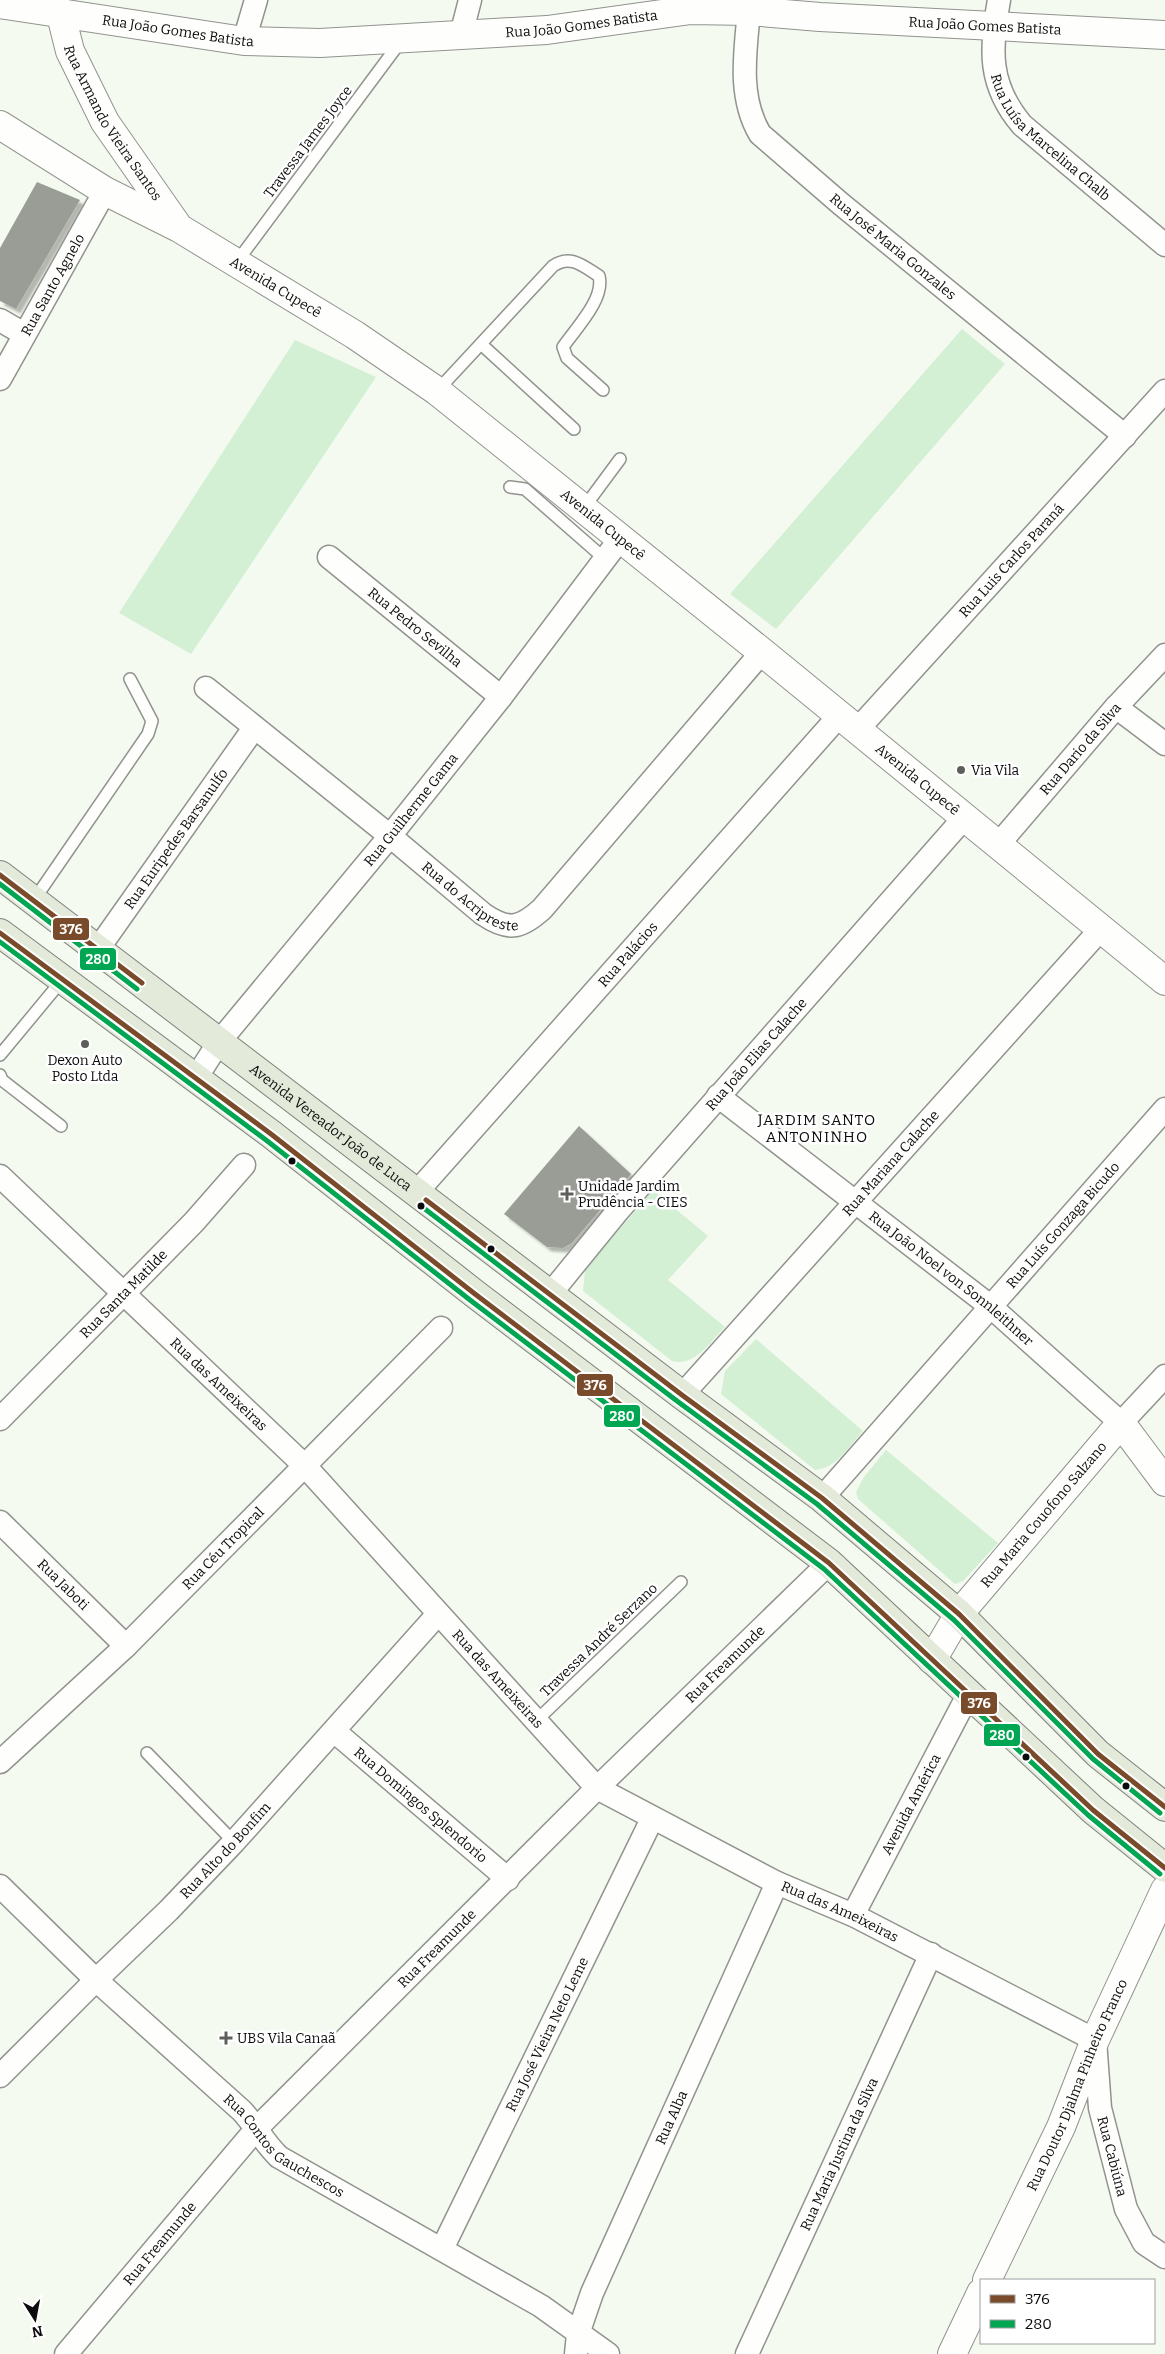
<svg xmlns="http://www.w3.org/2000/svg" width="1165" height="2354" viewBox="0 0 1165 2354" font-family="Bitter,serif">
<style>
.green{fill:#d3efd4}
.building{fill:#9a9c96;filter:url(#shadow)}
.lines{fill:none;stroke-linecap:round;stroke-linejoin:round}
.service-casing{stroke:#91938f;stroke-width:14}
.minor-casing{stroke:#91938f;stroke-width:25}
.tertiary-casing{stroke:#91938f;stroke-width:30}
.primary-casing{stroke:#7e807c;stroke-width:30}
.service{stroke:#fefefd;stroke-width:11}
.minor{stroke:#fefefd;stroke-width:22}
.tertiary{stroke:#fefefd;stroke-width:28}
.primary{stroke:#e3ead9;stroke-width:28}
.bus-1-casing{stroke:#fff;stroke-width:9}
.bus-2-casing{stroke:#fff;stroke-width:9}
.bus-1{stroke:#7a4b2a;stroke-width:5}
.bus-2{stroke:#00a651;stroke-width:5}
.poi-dot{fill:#5e5f5c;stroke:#fff;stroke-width:2}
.bus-dot{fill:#0c0c0c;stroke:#fff;stroke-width:2}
.labels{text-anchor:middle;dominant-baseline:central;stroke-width:5;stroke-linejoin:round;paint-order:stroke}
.street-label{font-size:14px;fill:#0c0c0c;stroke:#fff}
.poi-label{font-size:14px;fill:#0c0c0c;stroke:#fff;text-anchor:start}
.neighbourhood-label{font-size:15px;letter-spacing:1px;fill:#0c0c0c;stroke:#fff}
.line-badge{stroke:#fff;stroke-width:2}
.badge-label{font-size:14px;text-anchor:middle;font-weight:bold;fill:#fff}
</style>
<defs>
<filter id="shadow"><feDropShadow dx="4.5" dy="4.5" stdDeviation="1" flood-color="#0004"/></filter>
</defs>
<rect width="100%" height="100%" fill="#f5faf0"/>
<g class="green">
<polygon points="962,329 1005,364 776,629 730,594"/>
<polygon points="295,340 376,377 191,654 119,613"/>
<path d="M653,1190l55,46 -40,44 57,47c-15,15 -30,40 -53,34l-89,-70 2,-21z"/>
<path d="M756,1339l107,92c-13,14 -27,38 -48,39l-94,-76 4,-23z"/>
<polygon points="886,1450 998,1543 963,1581 955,1584 858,1499 856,1492 864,1477"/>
</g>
<g class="building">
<polygon points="37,182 80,200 16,309 0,301 0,248"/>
<polygon points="579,1126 631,1174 572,1243 563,1248 547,1247 504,1214"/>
</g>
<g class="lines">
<defs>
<g id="service">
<polyline points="236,263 401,41"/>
<polyline points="481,344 574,429"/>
<path d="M437,391l116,-125c18,-12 30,0 46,10 6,23 -23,52 -36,71l4,11 36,32"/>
<polyline points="510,487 525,489 605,559"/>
<polyline points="583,509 620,459"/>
<polyline points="34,900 148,734 152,721 130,679"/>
<polyline points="0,1055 63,979"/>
<polyline points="0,1075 2,1080 61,1126"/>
<polyline points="537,1720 681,1582"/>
<polyline points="147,1753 234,1842"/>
</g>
<g id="minor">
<path id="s1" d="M999,0c-9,49 -11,85 23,125l143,120"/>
<path id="s2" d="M749,11c-4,42 -11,86 11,123l81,70 284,232"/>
<polyline points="461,35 470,0"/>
<polyline points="244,41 256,0"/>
<polyline points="0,320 24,334"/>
<path id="s3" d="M0,379l105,-188"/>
<path id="s4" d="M329,557l172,140"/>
<path id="s5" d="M206,688l184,148 93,78c25,17 37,15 59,-5l220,-257"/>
<polyline points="1116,707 1165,744"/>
<path id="s6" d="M858,729l307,-338"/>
<path id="s7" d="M997,846l119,-139 49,-52"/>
<path id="s8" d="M98,949l156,-221"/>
<path id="s9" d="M196,1078l23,-36 171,-206 111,-139 119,-158"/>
<path id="s10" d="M718,1096l272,210 131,117 44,-47"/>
<path id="s11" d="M0,1176l305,290 292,322 180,95 76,32 242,125 5,68 26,101 18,34 21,14"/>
<path id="s12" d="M416,1193l423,-477"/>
<path id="s13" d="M551,1293l66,-81 347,-394"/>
<path id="s14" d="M682,1395l418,-465"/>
<path id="s15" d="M0,1419l194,-197 50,-57"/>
<path id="s16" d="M822,1498l343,-389"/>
<path id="s17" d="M0,1522l126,124"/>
<path id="s18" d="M334,1731l174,148"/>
<path id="s19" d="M0,1762l126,-116 315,-318"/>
<path id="s20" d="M0,1886l96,94 146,131c14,15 22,32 37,46l262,149 67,48"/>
<path id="s21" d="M853,1915l116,-222"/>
<path id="s22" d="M0,2076l96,-96 73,-70 65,-68 204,-228"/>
<path id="s23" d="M442,2249l210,-430"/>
<path id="s24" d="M66,2354l191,-226 340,-340 232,-225"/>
<path id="s25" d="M576,2354l2,-20 14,-41 185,-410"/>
<path id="s26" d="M747,2354l184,-400"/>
</g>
<g id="tertiary">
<path id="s27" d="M0,4l244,37 76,2 227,-13 144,-20 58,1 71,6 345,18"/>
<path id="s28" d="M60,11l10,40 35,71 72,103"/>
<path id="s29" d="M0,125l105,66 74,37 176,107 82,56 325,261 403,329"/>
<path id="s30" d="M932,1660l27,-46 162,-191 44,59"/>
<path id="s31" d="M987,2280l74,-153 34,-87 70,-150"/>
<polyline points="952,2354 981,2293"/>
</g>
<g id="primary">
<path id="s32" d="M0,875l682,520 140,103 137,116 139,140 67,53"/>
<polyline points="0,933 271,1134 475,1294 829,1563 1093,1810 1165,1868"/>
</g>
</defs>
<use href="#service" class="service-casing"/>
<use href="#minor" class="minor-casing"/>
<use href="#tertiary" class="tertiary-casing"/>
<use href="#primary" class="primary-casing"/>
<use href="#service" class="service"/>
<use href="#minor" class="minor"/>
<use href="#tertiary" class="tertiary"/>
<use href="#primary" class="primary"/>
<defs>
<g id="bus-1">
<polyline points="0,875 142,983"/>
<polyline points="0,933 271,1134 475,1294 829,1563 1093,1810 1165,1868"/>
<polyline points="426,1200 682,1395 822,1498 959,1614 1098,1754 1165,1807"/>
</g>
<g id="bus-2">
<polyline points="0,884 137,989"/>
<polyline points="0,942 266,1140 470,1300 824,1569 1088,1815 1160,1874"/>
<polyline points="421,1206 677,1401 817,1504 954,1620 1093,1759 1160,1813"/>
</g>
</defs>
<use href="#bus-1" class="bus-1-casing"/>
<use href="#bus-2" class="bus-2-casing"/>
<use href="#bus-1" class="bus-1"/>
<use href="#bus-2" class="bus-2"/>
</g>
<g class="poi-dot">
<circle cx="961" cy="770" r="5"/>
<circle cx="85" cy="1044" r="5"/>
<path d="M564.5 1186.5h5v5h5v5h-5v5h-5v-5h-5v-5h5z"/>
<path d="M223.5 2030.5h5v5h5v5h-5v5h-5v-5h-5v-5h5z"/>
</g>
<g class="bus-dot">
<circle cx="292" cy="1161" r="4.5"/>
<circle cx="421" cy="1206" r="4.5"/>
<circle cx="491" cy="1249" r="4.5"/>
<circle cx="1026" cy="1757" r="4.5"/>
<circle cx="1126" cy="1786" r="4.5"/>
</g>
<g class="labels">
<g class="street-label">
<text stroke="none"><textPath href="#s27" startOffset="585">Rua João Gomes Batista</textPath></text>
<text stroke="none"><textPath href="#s27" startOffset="990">Rua João Gomes Batista</textPath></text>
<text stroke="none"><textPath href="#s27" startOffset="180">Rua João Gomes Batista</textPath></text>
<text stroke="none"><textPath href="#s28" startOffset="125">Rua Armando Vieira Santos</textPath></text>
<text stroke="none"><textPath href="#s1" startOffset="160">Rua Luísa Marcelina Chalb</textPath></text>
<text transform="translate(308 142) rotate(-53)">Travessa James Joyce</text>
<text stroke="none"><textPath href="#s2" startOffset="300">Rua José Maria Gonzales</textPath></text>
<text stroke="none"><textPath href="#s3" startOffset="108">Rua Santo Agnelo</textPath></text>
<text stroke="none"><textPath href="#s29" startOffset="320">Avenida Cupecê</textPath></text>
<text stroke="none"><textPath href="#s29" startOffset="725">Avenida Cupecê</textPath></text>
<text stroke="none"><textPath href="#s6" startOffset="228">Rua Luis Carlos Paraná</textPath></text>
<text stroke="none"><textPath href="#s4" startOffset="111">Rua Pedro Sevilha</textPath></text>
<text stroke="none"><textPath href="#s7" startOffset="128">Rua Dario da Silva</textPath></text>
<text stroke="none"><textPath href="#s29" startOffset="1130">Avenida Cupecê</textPath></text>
<text stroke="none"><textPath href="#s9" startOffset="344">Rua Guilherme Gama</textPath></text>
<text stroke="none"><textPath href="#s8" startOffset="135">Rua Euripedes Barsanulfo</textPath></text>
<text stroke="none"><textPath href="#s5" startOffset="338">Rua do Acripreste</textPath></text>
<text stroke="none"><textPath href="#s12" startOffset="319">Rua Palácios</textPath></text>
<text stroke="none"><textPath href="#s13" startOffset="315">Rua João Elias Calache</textPath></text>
<text stroke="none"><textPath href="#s32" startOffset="416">Avenida Vereador João de Luca</textPath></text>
<text stroke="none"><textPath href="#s14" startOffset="312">Rua Mariana Calache</textPath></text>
<text stroke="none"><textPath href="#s16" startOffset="364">Rua Luís Gonzaga Bicudo</textPath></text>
<text stroke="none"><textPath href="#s10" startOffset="296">Rua João Noel von Sonnleithner</textPath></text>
<text stroke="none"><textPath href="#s15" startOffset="176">Rua Santa Matilde</textPath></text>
<text stroke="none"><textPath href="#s11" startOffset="302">Rua das Ameixeiras</textPath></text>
<text stroke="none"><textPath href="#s30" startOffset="184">Rua Maria Couofono Salzano</textPath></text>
<text stroke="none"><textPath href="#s19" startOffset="309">Rua Céu Tropical</textPath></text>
<text stroke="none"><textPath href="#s17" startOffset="89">Rua Jaboti</textPath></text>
<text transform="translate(599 1640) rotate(-44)">Travessa André Serzano</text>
<text stroke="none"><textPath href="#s24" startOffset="955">Rua Freamunde</textPath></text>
<text stroke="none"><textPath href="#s11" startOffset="708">Rua das Ameixeiras</textPath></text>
<text stroke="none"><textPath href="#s21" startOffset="125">Avenida América</textPath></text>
<text stroke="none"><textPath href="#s18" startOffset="114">Rua Domingos Splendorio</textPath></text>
<text stroke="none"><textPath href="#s22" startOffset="319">Rua Alto do Bonfim</textPath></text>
<text stroke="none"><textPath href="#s11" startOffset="1128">Rua das Ameixeiras</textPath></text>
<text stroke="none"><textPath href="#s24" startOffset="550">Rua Freamunde</textPath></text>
<text stroke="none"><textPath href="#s23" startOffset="239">Rua José Vieira Neto Leme</textPath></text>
<text stroke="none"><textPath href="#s31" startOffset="215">Rua Doutor Djalma Pinheiro Franco</textPath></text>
<text stroke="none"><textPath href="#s25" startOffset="256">Rua Alba</textPath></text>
<text stroke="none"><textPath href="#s20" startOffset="386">Rua Contos Gauchescos</textPath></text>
<text stroke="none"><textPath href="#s26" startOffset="220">Rua Maria Justina da Silva</textPath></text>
<text stroke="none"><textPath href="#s11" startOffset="1532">Rua Cabiúna</textPath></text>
<text stroke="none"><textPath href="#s24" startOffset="145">Rua Freamunde</textPath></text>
</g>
<g class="poi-label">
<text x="971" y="770">Via Vila</text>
<text x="85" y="1060" text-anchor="middle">Dexon Auto<tspan x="85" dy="16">Posto Ltda</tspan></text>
<text x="578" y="1186">Unidade Jardim<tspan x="578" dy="16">Prudência - CIES</tspan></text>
<text x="237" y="2038">UBS Vila Canaã</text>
</g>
<g class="neighbourhood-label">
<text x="817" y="1120">JARDIM SANTO<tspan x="817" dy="17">ANTONINHO</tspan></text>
</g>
</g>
<g class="line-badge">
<rect x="52" y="917" width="38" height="24" rx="5" fill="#7a4b2a"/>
<rect x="79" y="947" width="38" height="24" rx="5" fill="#00a651"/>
<rect x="576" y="1373" width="38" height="24" rx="5" fill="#7a4b2a"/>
<rect x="603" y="1404" width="38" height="24" rx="5" fill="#00a651"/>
<rect x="960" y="1691" width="38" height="24" rx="5" fill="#7a4b2a"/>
<rect x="983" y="1723" width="38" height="24" rx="5" fill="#00a651"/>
</g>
<g class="badge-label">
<text x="71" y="934">376</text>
<text x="98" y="964">280</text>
<text x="595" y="1390">376</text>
<text x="622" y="1421">280</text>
<text x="979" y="1708">376</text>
<text x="1002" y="1740">280</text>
</g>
<rect x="980" y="2279" width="175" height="65" fill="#ffffff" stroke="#9e9e9e"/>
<rect x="990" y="2295" width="25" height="8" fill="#7a4b2a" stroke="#9e9e9e"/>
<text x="1025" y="2304" font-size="15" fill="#0c0c0c">376</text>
<rect x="990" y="2320" width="25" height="8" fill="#00a651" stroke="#9e9e9e"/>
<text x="1025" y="2329" font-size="15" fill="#0c0c0c">280</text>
<g transform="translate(35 2319) rotate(169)" stroke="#ffffff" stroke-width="4" paint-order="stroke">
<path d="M0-4L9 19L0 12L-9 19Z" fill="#0c0c0c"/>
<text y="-8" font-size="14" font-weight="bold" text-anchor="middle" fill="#0c0c0c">N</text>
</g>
</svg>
